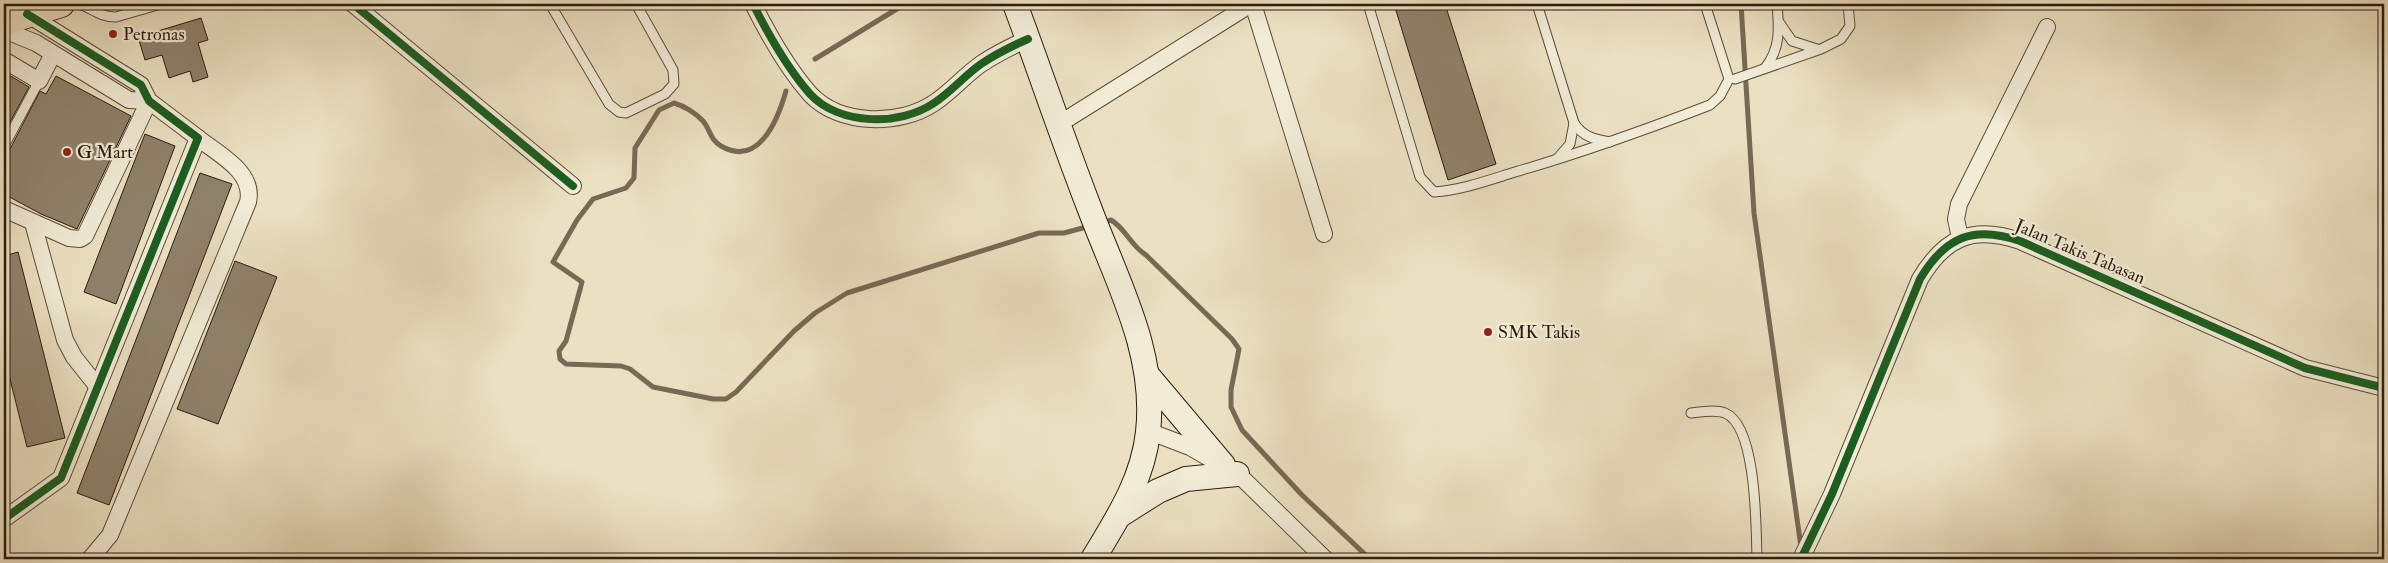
<svg xmlns="http://www.w3.org/2000/svg" width="2388" height="563" viewBox="0 0 2388 563" font-family="'IM FELL Double Pica',serif">
<style>
.lines{fill:none;stroke-linecap:round;stroke-linejoin:round}
.stream{stroke:#776a54;stroke-width:5}
.building{fill:#8f826b;stroke:#2b1c0d}
.lane-casing{stroke:#5b4d3a;stroke-width:11}
.street-casing{stroke:#5b4d3a;stroke-width:18}
.secondary-casing{stroke:#2b1c0d;stroke-width:26}
.primary-casing{stroke:#2b1c0d;stroke-width:28}
.lane{stroke:#f2ecd7;stroke-width:9}
.street{stroke:#f2ecd7;stroke-width:16}
.secondary{stroke:#f2ecd7;stroke-width:24}
.primary{stroke:#ebe1c2;stroke-width:26}
.cycleway-casing{stroke:#f2ecd7;stroke-width:11}
.cycleway{stroke:#1b5e20;stroke-width:8}
.poi-dot{fill:#8f2418;stroke:#f2ecd7;stroke-width:2}
.labels{text-anchor:middle;dominant-baseline:central;stroke-width:4.5;stroke-linejoin:round;paint-order:stroke}
.poi-label{font-size:18px;fill:#2b1c0d;stroke:#f2ecd7;text-anchor:start}
.street-label{font-size:18px;fill:#2b1c0d;stroke:#f2ecd7}
</style>
<rect width="100%" height="100%" fill="#ebe1c2"/>
<filter id="stains"><feTurbulence type="fractalNoise" baseFrequency=".004" numOctaves="4"/><feColorMatrix values="0 0 0 0 .2 0 0 0 0 .09 0 0 0 0 .02 0 0 0 .5 -.17"/></filter>
<radialGradient id="worn" r=".72"><stop offset=".6" stop-color="#630" stop-opacity="0"/><stop offset="1" stop-color="#630" stop-opacity=".3"/></radialGradient>
<g class="lines">
<g class="stream">
<polyline points="1741,4 1754,213 1801,547"/>
<polyline points="815,59 905,4"/>
<path d="M786,91c-8,28 -27,77 -65,55 -11,-6 -11,-17 -18,-25 -7,-8 -19,-15 -29,-18l-15,7 -24,38 -1,30 -8,10 -33,11 -16,21 -24,42 29,20 -16,59 -7,10 1,8 6,5 55,2 9,3 23,18 60,12h13l10,-7 58,-61 21,-18 32,-20 192,-60h25l26,-7"/>
<path d="M1101,223l10,-3c15,9 20,26 35,35l86,84 7,10 -8,41v17l11,23 60,65 68,64"/>
</g>
</g>
<g class="building">
<polygon points="1394,4 1445,4 1496,164 1448,180"/>
<polygon points="201,18 208,40 198,43 208,77 193,82 190,71 169,78 162,55 145,60 138,37"/>
<polygon points="4,72 29,87 4,133"/>
<polygon points="56,76 131,116 77,229 41,214 4,194 4,152 10,149 40,91 46,94"/>
<polygon points="145,134 175,146 116,304 84,292"/>
<polygon points="200,173 232,184 109,505 77,493"/>
<polygon points="18,252 65,438 27,447 4,355 4,256"/>
<polygon points="235,261 277,277 218,424 177,409"/>
</g>
<g class="lines">
<defs>
<g id="lane">
<path d="M80,4c13,5 20,13 36,13l45,-13"/>
<polyline points="550,4 609,104 619,112 626,113 665,94 674,84 673,70 636,4"/>
<path d="M1368,4l52,173 14,15c28,-2 55,-12 81,-20 66,-19 130,-42 195,-67l10,-9 9,-17 -24,-75"/>
<path d="M1537,4l37,119c9,14 20,16 36,19"/>
<polyline points="1779,22 1792,41 1817,49"/>
<path d="M1765,68c16,-20 14,-40 12,-64"/>
<polyline points="1735,79 1821,49 1841,39 1850,26 1848,4"/>
<polyline points="4,146 39,81"/>
<polyline points="1557,159 1570,144 1574,123"/>
<path d="M1691,413c10,-1 24,-4 34,0 32,13 31,115 32,146"/>
</g>
<g id="street">
<polyline points="353,4 573,186"/>
<path d="M753,4c15,30 34,64 57,90 30,32 90,32 124,9 17,-11 30,-27 47,-39 15,-10 31,-18 47,-25"/>
<polyline points="1253,4 1324,234"/>
<polyline points="4,30 36,43 129,100 149,101"/>
<polyline points="4,60 39,81 53,54"/>
<polyline points="1059,124 1251,4"/>
<polyline points="4,209 69,238 80,239 85,236 149,101"/>
<polyline points="33,223 65,340 74,357 97,386"/>
<polyline points="1960,238 1956,219 1959,204 2047,27"/>
<polyline points="1148,431 1190,447 1240,476 1325,559"/>
<polyline points="4,519 61,478 198,138 149,101 141,85 27,14"/>
<path d="M90,559l20,-24 138,-333c7,-30 -30,-48 -50,-64"/>
<path d="M1801,559l31,-65 88,-215c25,-42 53,-54 100,-38l285,127 79,20"/>
</g>
<g id="secondary">
<path d="M1015,4c25,67 48,136 74,203 27,73 68,145 59,225 -5,48 -31,87 -55,127"/>
<polyline points="1148,376 1223,465"/>
<polyline points="1120,515 1158,491 1186,479 1237,474"/>
</g>
<polyline id="primary" points="4,22 61,4"/>
</defs>
<use href="#lane" class="lane-casing"/>
<use href="#street" class="street-casing"/>
<use href="#secondary" class="secondary-casing"/>
<use href="#primary" class="primary-casing"/>
<use href="#lane" class="lane"/>
<use href="#street" class="street"/>
<use href="#secondary" class="secondary"/>
<use href="#primary" class="primary"/>
<defs>
<g id="cycleway">
<polyline points="353,4 573,186"/>
<path d="M753,4c15,30 34,64 57,90 30,32 90,32 124,9 17,-11 30,-27 47,-39 15,-10 31,-18 47,-25"/>
<polyline points="4,519 61,478 198,138 149,101 141,85 27,14"/>
<path d="M1801,559l31,-65 88,-215c25,-42 53,-54 100,-38l285,127 79,20"/>
</g>
</defs>
<use href="#cycleway" class="cycleway-casing"/>
<use href="#cycleway" class="cycleway"/>
</g>
<g class="poi-dot">
<circle cx="113" cy="34" r="5"/>
<circle cx="67" cy="152" r="5"/>
<circle cx="1488" cy="332" r="5"/>
</g>
<g class="labels">
<g class="poi-label">
<text x="123" y="34">Petronas</text>
<text x="77" y="152">G Mart</text>
<text x="1498" y="332">SMK Takis</text>
</g>
<g class="street-label">
<text transform="translate(2080 252) rotate(23)">Jalan Takis Tabasan</text>
</g>
</g>
<rect width="2388" height="563" fill="none" stroke="#ebe1c2" stroke-width="20"/>
<rect x="5" y="5" width="2378" height="553" fill="none" stroke="#2b1c0d" stroke-width="2.5"/>
<rect x="10" y="10" width="2368" height="543" fill="none" stroke="#2b1c0d"/>
<rect width="100%" height="100%" filter="url(#stains)"/>
<rect width="100%" height="100%" fill="url(#worn)"/>
</svg>
